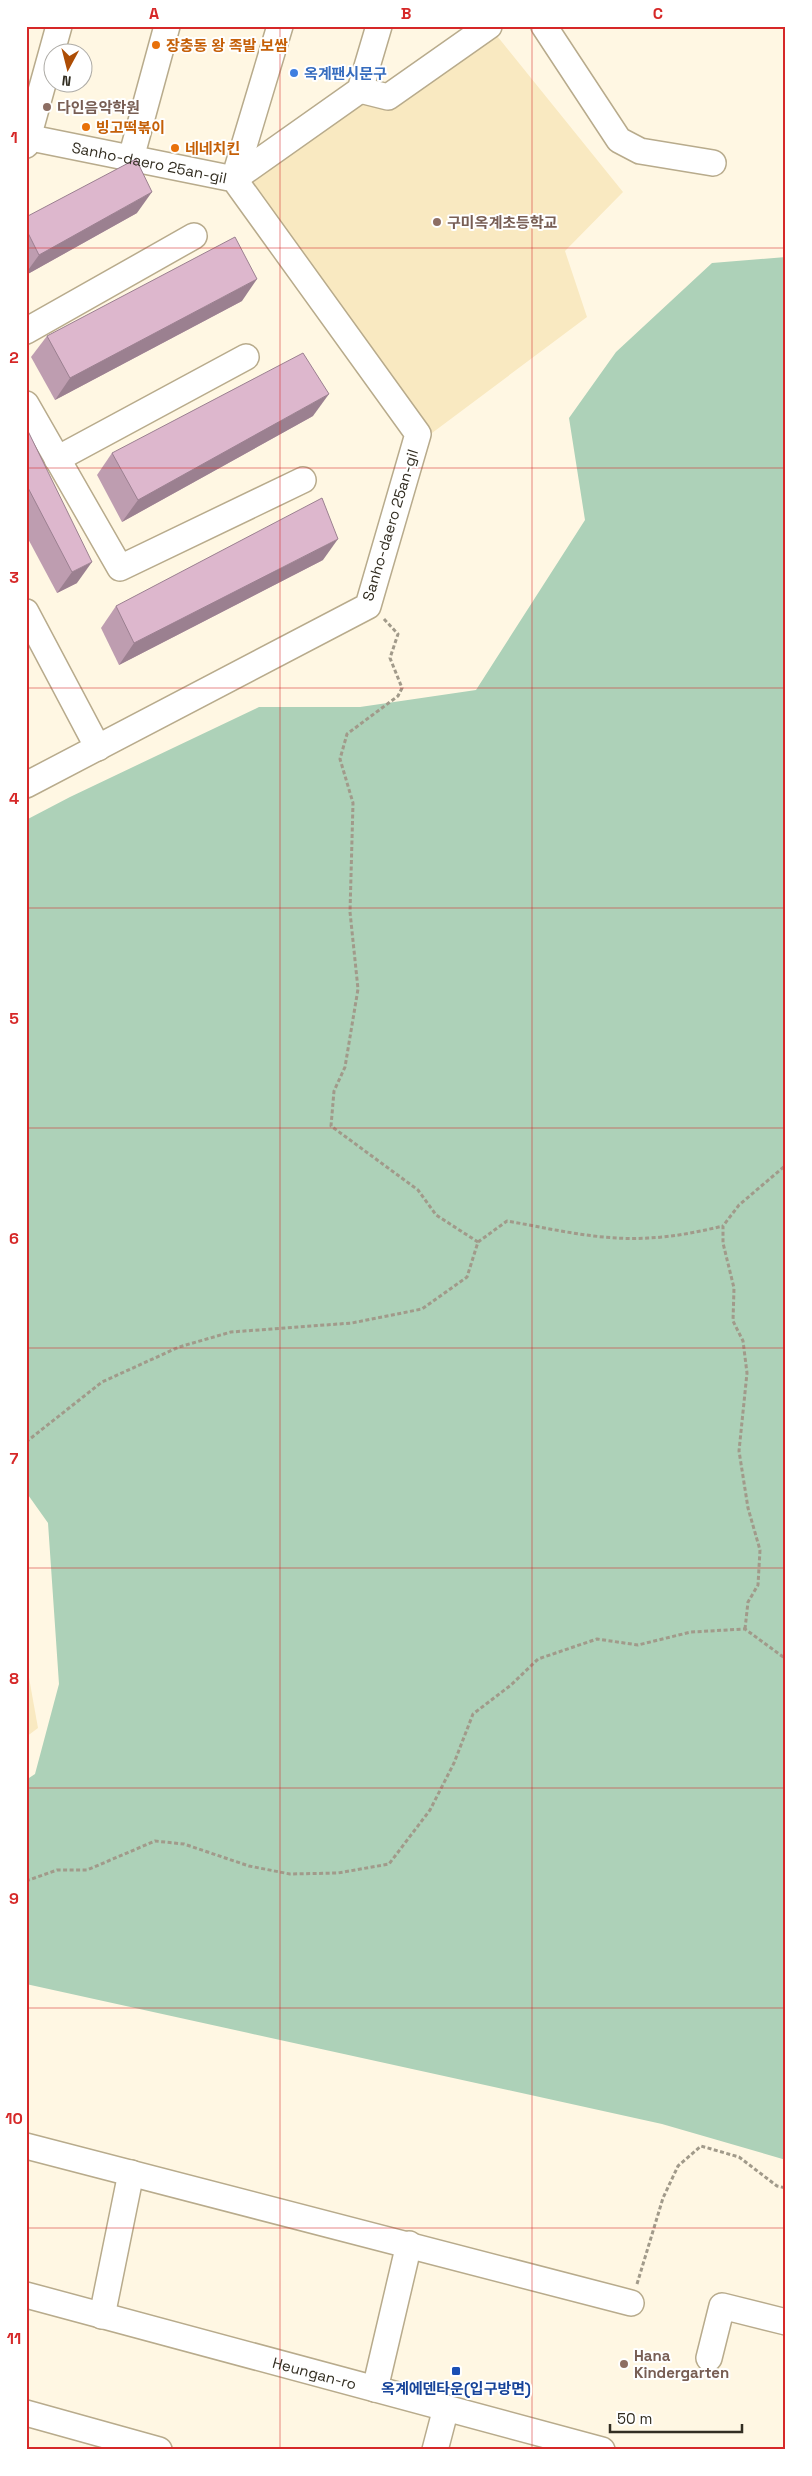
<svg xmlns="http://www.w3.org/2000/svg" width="812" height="2476" viewBox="0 0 812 2476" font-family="'Space Grotesk','Noto Sans KR',sans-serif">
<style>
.built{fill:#f9e9c1}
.forest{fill:#add1b8}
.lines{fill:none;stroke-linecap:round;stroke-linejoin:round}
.minor-casing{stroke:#b8ab8c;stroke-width:28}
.path{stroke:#a19a8a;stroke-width:3;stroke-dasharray:4 2.5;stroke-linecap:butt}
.minor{stroke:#fff;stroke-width:25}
.wall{fill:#be9db0}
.shaded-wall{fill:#9b8090}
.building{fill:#ddb7cd;stroke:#9b8090}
.grid{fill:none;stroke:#d62828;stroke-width:1;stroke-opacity:0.55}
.food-dot{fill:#e8710a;stroke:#fff;stroke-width:2}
.shop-dot{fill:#3f7fe0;stroke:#fff;stroke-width:2}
.education-dot{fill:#8d6e63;stroke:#fff;stroke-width:2}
.transit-dot{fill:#1a4fb4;stroke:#fff;stroke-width:2}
.labels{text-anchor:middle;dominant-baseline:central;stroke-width:4;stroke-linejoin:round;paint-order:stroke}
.food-label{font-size:15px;font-weight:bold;fill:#c56008;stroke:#fff;text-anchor:start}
.shop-label{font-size:15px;font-weight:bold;fill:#366cbe;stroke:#fff;text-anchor:start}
.education-label{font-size:15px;font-weight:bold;fill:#785e54;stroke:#fff;text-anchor:start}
.street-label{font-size:15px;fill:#322d21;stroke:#fff}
.transit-label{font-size:15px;font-weight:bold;fill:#164399;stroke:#fff}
.neatline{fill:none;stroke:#d62828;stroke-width:2}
.grid-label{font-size:16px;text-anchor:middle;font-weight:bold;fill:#d62828}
</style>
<rect width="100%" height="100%" fill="#fff7e3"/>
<g class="built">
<polygon points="485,26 489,26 623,192 565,251 587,317 432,433 248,176"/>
<polygon points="26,1661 38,1728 26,1737"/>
</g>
<polygon class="forest" points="786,257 786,2160 662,2124 26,1984 26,1780 35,1774 59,1684 48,1523 26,1492 26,820 70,797 259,707 360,707 476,690 585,520 569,418 616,352 712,263"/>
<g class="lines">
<defs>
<g id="minor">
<polyline points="544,26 619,140 640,151 713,163"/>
<polyline points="360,90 388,97 489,26"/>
<path id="s1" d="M26,137l208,42 184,255 -50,172 -342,179"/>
<polyline points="26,145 59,26"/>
<polyline points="131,158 167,26"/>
<polyline points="234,179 360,90 379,26"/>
<polyline points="234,179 280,26"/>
<polyline points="26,331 194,236"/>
<polyline points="26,404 120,568 303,480"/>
<polyline points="57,459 246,357"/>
<polyline points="26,612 98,748"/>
<polyline points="26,2146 631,2303"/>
<path id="s2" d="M26,2295l576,155"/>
<polyline points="102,2316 131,2173"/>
<polyline points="709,2358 722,2306 786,2322"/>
<polyline points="375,2389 409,2244"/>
<polyline points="26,2413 159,2450"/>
<polyline points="435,2450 446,2408"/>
</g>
</defs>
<use href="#minor" class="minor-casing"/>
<g class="path">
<polyline points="384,619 398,634 390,658 402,688 398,696 347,734 340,759 353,803 350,912 358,989 345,1067 334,1091 331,1126 418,1190 436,1215 478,1242"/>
<path d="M26,1442l76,-60 77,-35 52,-15 121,-9 70,-14 45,-32 11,-35 29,-21c46,8 93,20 141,17 25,-1 50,-6 75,-12"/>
<polyline points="745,1629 748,1602 758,1585 760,1550 748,1508 739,1451 747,1373 743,1341 733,1321 734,1288 723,1243 723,1226 739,1205 786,1165"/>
<polyline points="26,1881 57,1870 87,1870 155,1841 184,1844 249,1866 290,1874 338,1873 389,1864 430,1810 454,1763 473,1714 511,1685 538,1659 597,1639 638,1645 691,1632 745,1629 786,1659"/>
<polyline points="637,2284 663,2198 678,2166 701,2146 739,2157 777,2186 786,2188"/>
</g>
<use href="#minor" class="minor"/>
</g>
<g class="wall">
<polygon points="137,213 26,275 26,217"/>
<polygon points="242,301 55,400 31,357 47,336"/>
<polygon points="313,416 122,522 97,475 112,453"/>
<polygon points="26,427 77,583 57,593 26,535"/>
<polygon points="323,560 119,665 101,628 116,606"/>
</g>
<g class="shaded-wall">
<polygon points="152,192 137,213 26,275 26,273 39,255"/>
<polygon points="257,279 242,301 55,400 70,378"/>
<polygon points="329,394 313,416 122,522 138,500"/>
<polygon points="338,539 323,560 119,665 134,643"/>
<polygon points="92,562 77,583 57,593 72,572"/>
</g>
<g class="building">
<polygon points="136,159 152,192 39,255 26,229 26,217"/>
<polygon points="235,237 257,279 70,378 47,336"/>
<polygon points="303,353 329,394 138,500 112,453"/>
<polygon points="26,427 92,562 72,572 26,484"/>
<polygon points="322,498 338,539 134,643 116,606"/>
</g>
<path class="grid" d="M280,26v2424M532,26v2424M26,248h760M26,468h760M26,688h760M26,908h760M26,1128h760M26,1348h760M26,1568h760M26,1788h760M26,2008h760M26,2228h760"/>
<g class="food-dot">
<circle cx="156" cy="45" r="5"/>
<circle cx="86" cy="127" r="5"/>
<circle cx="175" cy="148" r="5"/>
</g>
<circle class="shop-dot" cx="294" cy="73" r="5"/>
<g class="education-dot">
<circle cx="47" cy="107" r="5"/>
<circle cx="437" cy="222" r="5"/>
<circle cx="624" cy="2364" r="5"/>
</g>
<rect class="transit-dot" x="451" y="2366" width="10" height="10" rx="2.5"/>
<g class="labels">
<g class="food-label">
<text x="166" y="45">장충동 왕 족발 보쌈</text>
<text x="96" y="127">빙고떡볶이</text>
<text x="185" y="148">네네치킨</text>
</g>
<g class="shop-label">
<text x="304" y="73">옥계팬시문구</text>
</g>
<g class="education-label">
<text x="57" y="107">다인음악학원</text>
<text x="447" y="222">구미옥계초등학교</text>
<text x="634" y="2355">Hana<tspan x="634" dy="17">Kindergarten</tspan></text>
</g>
<g class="street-label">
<text stroke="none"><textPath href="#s1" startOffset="126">Sanho-daero 25an-gil</textPath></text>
<text transform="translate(390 525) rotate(-73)">Sanho-daero 25an-gil</text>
<text stroke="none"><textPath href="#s2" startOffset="299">Heungan-ro</textPath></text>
</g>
<g class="transit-label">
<text x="456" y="2388">옥계에덴타운(입구방면)</text>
</g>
</g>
<rect width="812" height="2476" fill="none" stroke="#ffffff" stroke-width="55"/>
<g transform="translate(68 68) rotate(187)"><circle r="24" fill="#ffffff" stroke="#adaba6"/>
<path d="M0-4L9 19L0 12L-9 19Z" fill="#ad4d05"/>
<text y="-8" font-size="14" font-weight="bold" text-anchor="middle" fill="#322d21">N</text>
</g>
<path d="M610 2424v8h132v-8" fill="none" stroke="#322d21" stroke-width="2.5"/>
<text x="617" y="2424" font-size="15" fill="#322d21" stroke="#ffffff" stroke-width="4" paint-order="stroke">50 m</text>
<rect x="28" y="28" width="756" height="2420" class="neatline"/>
<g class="grid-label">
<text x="154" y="19">A</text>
<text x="406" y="19">B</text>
<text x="658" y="19">C</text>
<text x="14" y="143">1</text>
<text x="14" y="363">2</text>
<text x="14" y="583">3</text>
<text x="14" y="804">4</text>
<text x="14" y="1024">5</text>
<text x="14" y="1244">6</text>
<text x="14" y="1464">7</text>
<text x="14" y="1684">8</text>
<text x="14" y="1904">9</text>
<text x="14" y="2124">10</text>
<text x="14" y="2344">11</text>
</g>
</svg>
